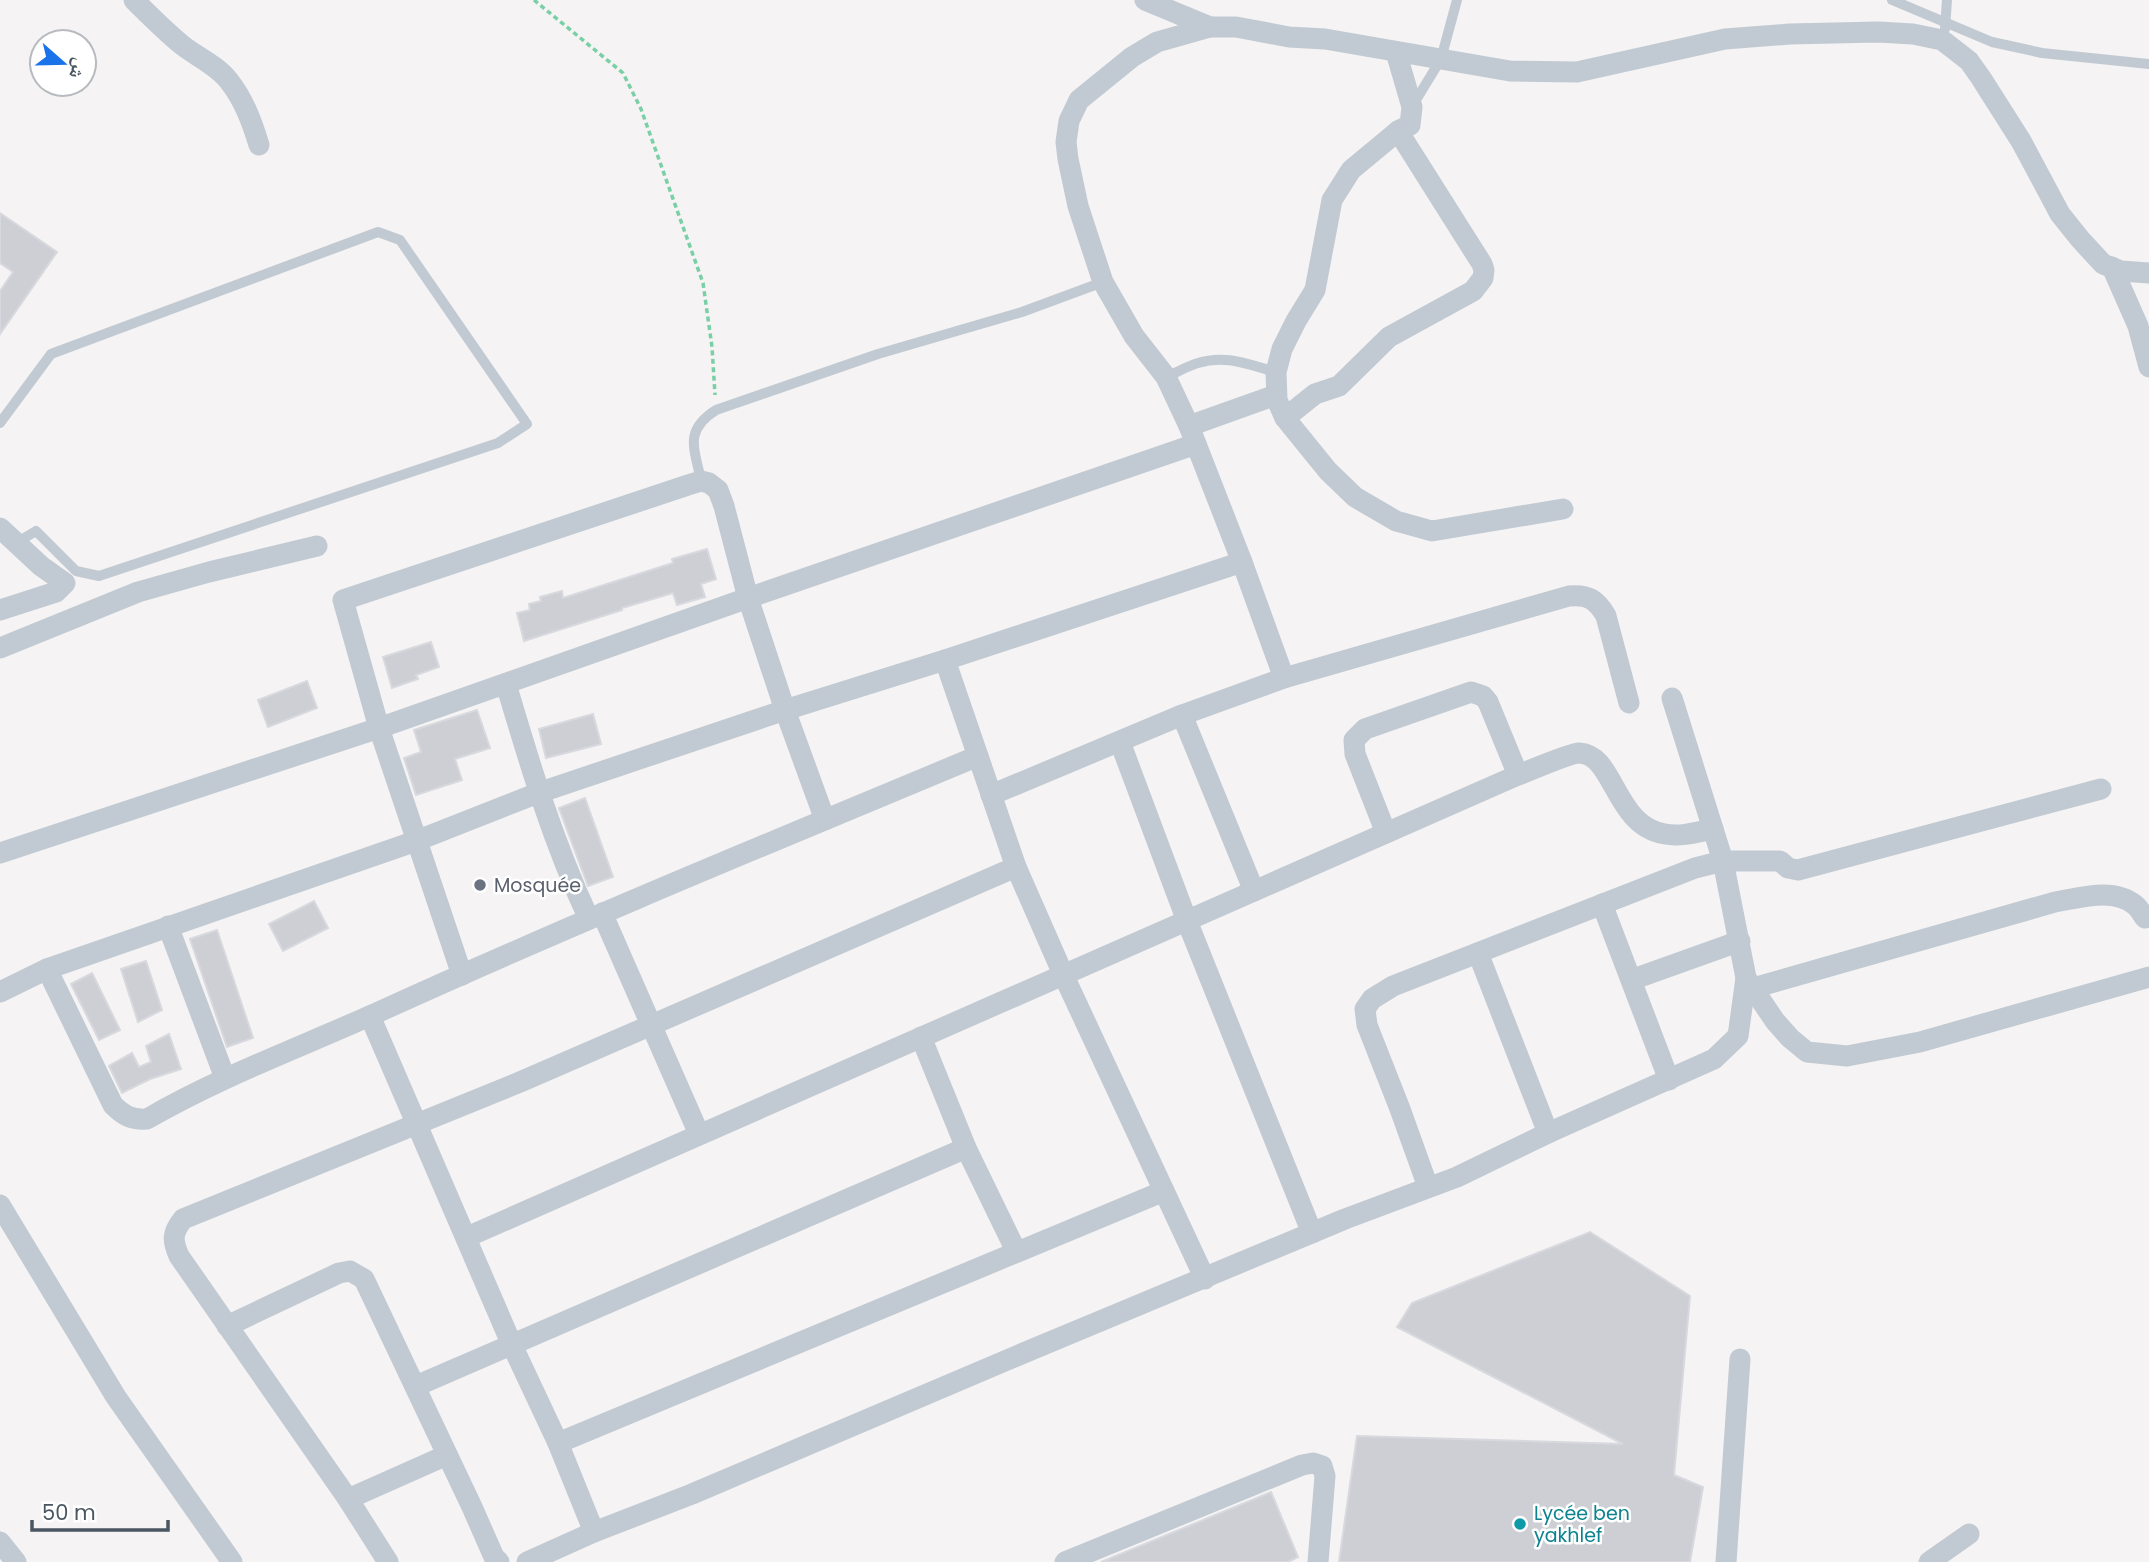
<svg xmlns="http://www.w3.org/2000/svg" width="2149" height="1562" viewBox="0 0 2149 1562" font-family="Poppins,'Noto Naskh Arabic',sans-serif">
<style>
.building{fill:#cdcfd5;stroke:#d7d9de;stroke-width:2}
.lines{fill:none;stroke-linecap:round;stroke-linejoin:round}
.path{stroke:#7ad0a6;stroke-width:3.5;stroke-dasharray:5 3.5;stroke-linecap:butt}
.service{stroke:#c1cad2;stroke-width:10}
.minor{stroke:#c1cad2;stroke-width:21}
.worship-dot{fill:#6b7280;stroke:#fff;stroke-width:2.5}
.culture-dot{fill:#0f9aa8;stroke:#fff;stroke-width:2.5}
.labels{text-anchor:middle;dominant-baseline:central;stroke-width:5;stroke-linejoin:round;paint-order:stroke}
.worship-label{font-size:19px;fill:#5b616d;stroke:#fff;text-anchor:start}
.culture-label{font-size:19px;fill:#0d838f;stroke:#fff;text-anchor:start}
</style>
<rect width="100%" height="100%" fill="#f5f3f3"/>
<g class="building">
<polygon points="0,213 57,252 0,334 0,291 13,272 0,263"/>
<polygon points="707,549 716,579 701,584 705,597 677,605 673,593 622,608 622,610 524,641 517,613 530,610 529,604 541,601 540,597 562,591 563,598 673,563 672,559"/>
<polygon points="431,642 439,667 416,675 418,679 392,688 383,657"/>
<polygon points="307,681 317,708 268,727 258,700"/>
<polygon points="477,710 490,748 455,759 462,780 416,795 404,758 421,752 414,730"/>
<polygon points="593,714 601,744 546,758 539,729"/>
<polygon points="585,798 613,877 588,886 559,808"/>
<polygon points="314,901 328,928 283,951 269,924"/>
<polygon points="217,930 253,1038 227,1047 190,939"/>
<polygon points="146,961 162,1010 138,1022 121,969"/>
<polygon points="92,973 120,1030 99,1040 71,984"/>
<polygon points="169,1034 181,1069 150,1079 122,1093 109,1066 132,1053 139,1067 151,1062 146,1046"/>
<polygon points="1590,1232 1690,1296 1674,1475 1703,1487 1690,1562 1339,1562 1357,1436 1623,1444 1397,1327 1412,1303"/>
<polygon points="1271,1492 1298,1557 1288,1562 1101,1562"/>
</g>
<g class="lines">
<polyline class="path" points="534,0 623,73 641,109 703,283 712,347 715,395"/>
<g class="service">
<polyline points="1892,0 1992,42 2042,53 2149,64"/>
<polyline points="1945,29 1947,0"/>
<polyline points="1413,105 1441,59 1457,0"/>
<path d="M1166,377c10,-4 21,-11 32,-14 28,-9 51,2 78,9"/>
<polyline points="0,423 51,354 378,232 400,240 527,424 498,443 99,576 76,571 36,531 16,543"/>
<path d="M701,481c-6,-32 -18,-50 15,-71l162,-56 144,-42 81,-30"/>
</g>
<g class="minor">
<path d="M134,0c15,15 31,31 48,45 15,12 35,20 47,36 15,19 23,41 30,64"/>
<polyline points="1145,0 1210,27"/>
<polyline points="1396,52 1412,107 1410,125 1398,131 1351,170 1332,200 1315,290 1296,321 1282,349 1276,372 1277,400 1285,418 1328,471 1355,497 1396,521 1432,531 1563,509"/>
<polyline points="2112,267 2138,326 2149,367"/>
<polyline points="1285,418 1315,394 1339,386 1389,337 1473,291 1483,278 1484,270 1482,264 1398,131"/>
<polyline points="1189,426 1276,395"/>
<polyline points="0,528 41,566 65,583 56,592 0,610"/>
<polyline points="0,648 138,592 209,572 317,546"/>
<polyline points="945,660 1016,867 1063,974 1205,1279"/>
<polyline points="1284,678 1242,562 1189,426 1166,377 1134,336 1103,282 1078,206 1068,159 1066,142 1069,121 1079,100 1132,57 1157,42 1210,27 1236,27 1289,37 1325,39 1510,71 1577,72 1725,39 1790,34 1878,32 1913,34 1942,40 1969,61 1981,78 2021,141 2060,214 2080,239 2103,264 2121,271 2149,273"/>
<path d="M506,684c24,81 47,158 83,235"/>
<polyline points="1182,715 1254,891"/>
<polyline points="1120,742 1187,921 1312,1233"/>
<path d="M991,795l191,-80 102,-37 285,-82c19,-2 28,4 37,20l23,87"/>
<polyline points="1386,833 1355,754 1354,740 1365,729 1471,692 1483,696 1488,702 1518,775"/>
<polyline points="0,853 379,728 748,598 1196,444"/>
<polyline points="1602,904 1669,1080"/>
<polyline points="602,913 699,1134"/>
<polyline points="168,926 225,1078"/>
<polyline points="1478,953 1548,1133"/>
<path d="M47,969l66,136c11,11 19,15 34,14 76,-44 157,-73 236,-109 196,-89 396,-171 595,-254"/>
<polyline points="462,975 379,728 343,600 688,485 701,481 709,483 718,490 724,506 748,598 785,710 825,820"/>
<polyline points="1746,978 1775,1021 1790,1038 1807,1052 1847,1056 1920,1042 2149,977"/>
<polyline points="1631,980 1740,941"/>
<path d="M1753,988l302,-86c25,-4 58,-15 80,3 4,3 7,9 10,13l4,-2"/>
<polyline points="0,992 47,969 416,841 538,793 785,710 945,660 1242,562"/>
<polyline points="370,1016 512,1345 558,1443 594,1532"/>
<polyline points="921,1037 966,1148 1016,1251"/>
<polyline points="1428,1187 1400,1109 1367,1025 1365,1009 1372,999 1393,986 1695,868 1723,861 1780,861 1788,868 1798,870 2101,789"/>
<polyline points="0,1205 116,1397 232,1562"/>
<path d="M467,1237l1051,-462c11,-4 52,-22 61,-22 36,1 35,73 86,81 16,3 33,-2 48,-5"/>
<polyline points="227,1326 339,1273 350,1271 364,1279 472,1507 494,1557 499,1562"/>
<polyline points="416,1386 966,1148"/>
<polyline points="558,1443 1164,1191"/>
<polyline points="348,1499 447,1455"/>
<polyline points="0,1542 16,1562"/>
<path d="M388,1562l-40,-63 -169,-243c-7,-16 -7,-23 4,-37l337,-137 496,-215"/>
<polyline points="527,1562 594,1532 692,1494 1026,1352 1345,1219 1457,1177 1548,1133 1714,1059 1738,1036 1746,978 1723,861 1672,698"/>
<polyline points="1065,1562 1302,1465 1313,1463 1322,1466 1325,1476 1318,1562"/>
<polyline points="1726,1562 1740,1359"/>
<polyline points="1929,1562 1969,1534"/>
</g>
</g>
<circle class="worship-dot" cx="480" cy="885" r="7"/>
<circle class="culture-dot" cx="1520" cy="1524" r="7"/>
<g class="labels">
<g class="worship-label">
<text x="494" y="885">Mosquée</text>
</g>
<g class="culture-label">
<text x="1534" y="1513">Lycée ben<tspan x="1534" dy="22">yakhlef</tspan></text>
</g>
</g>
<g transform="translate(63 63) rotate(110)"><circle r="33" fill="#ffffff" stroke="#b7bbc0" stroke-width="2"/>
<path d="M0-5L12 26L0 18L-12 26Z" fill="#1a73e8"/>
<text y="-10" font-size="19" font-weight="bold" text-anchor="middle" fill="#4a5661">ش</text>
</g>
<path d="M32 1520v10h136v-10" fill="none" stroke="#4a5661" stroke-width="3.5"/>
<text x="42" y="1520" font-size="21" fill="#4a5661" stroke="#ffffff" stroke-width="5" paint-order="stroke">50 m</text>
</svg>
